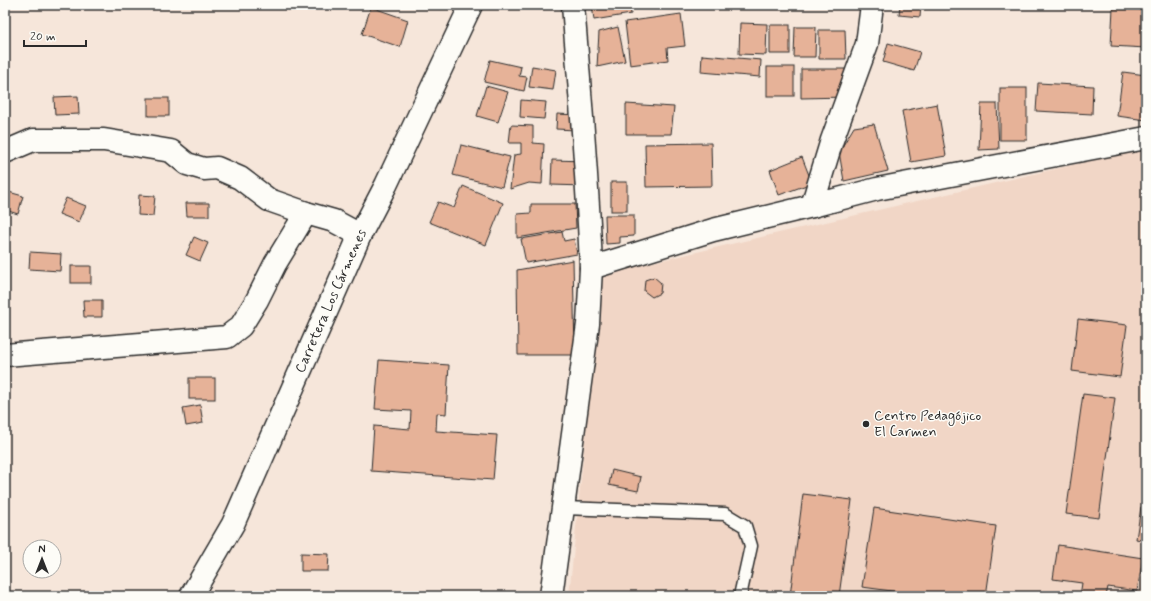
<svg xmlns="http://www.w3.org/2000/svg" width="1151" height="601" viewBox="0 0 1151 601" font-family="Mynerve,sans-serif">
<style>
.built{fill:#f1d6c6}
.building{fill:#e6b298;stroke:#2b2b2b}
.lines{fill:none;stroke-linecap:round;stroke-linejoin:round}
.service-casing{stroke:#2b2b2b;stroke-width:15}
.minor-casing{stroke:#2b2b2b;stroke-width:25}
.secondary-casing{stroke:#2b2b2b;stroke-width:25}
.service{stroke:#fdfcf7;stroke-width:12}
.minor{stroke:#fdfcf7;stroke-width:22}
.secondary{stroke:#fdfcf7;stroke-width:22}
.poi-dot{fill:#2b2b2b;stroke:#fdfcf7;stroke-width:1.5}
.labels{text-anchor:middle;dominant-baseline:central;stroke-width:3;stroke-linejoin:round;paint-order:stroke}
.street-label{font-size:14px;fill:#2b2b2b;stroke:#fdfcf7}
.poi-label{font-size:14px;fill:#2b2b2b;stroke:#fdfcf7;text-anchor:start}
</style>
<rect width="100%" height="100%" fill="#f6e6da"/>
<filter id="ink" filterUnits="userSpaceOnUse"><feTurbulence type="fractalNoise" baseFrequency=".025" numOctaves="2"/><feDisplacementMap in="SourceGraphic" scale="8" xChannelSelector="R" yChannelSelector="G"/><feConvolveMatrix kernelMatrix="1 2 1 2 8 2 1 2 1" color-interpolation-filters="sRGB"/></filter>
<g filter="url(#ink)">
<polygon class="built" points="1146,148 1146,573 1142,596 569,596 602,274"/>
<g class="building">
<polygon points="592,5 630,5 631,14 594,20"/>
<polygon points="900,5 921,5 920,17 899,15"/>
<polygon points="371,7 408,20 400,47 362,34"/>
<polygon points="1113,8 1146,10 1146,48 1111,46"/>
<polygon points="681,14 685,46 667,48 668,60 630,65 625,22"/>
<polygon points="740,23 767,24 766,55 739,54"/>
<rect x="770" y="25" width="20" height="29"/>
<polygon points="618,27 625,61 597,67 599,32"/>
<polygon points="795,27 816,27 815,57 794,57"/>
<polygon points="819,30 845,30 846,59 819,59"/>
<polygon points="888,43 920,52 914,71 883,62"/>
<polygon points="702,55 761,60 760,77 701,72"/>
<polygon points="490,60 521,67 519,76 527,77 524,91 484,82"/>
<polygon points="532,66 556,70 553,90 529,87"/>
<rect x="767" y="67" width="27" height="29"/>
<polygon points="801,69 846,69 847,97 801,98"/>
<polygon points="1123,72 1146,75 1146,120 1117,116"/>
<polygon points="1038,83 1093,86 1092,114 1036,111"/>
<polygon points="486,86 508,92 498,122 477,116"/>
<rect x="1000" y="88" width="27" height="52"/>
<polygon points="78,96 79,114 55,115 54,97"/>
<rect x="148" y="98" width="21" height="18"/>
<polygon points="521,100 546,102 544,119 520,117"/>
<polygon points="626,104 674,107 671,134 626,134"/>
<polygon points="937,104 946,156 911,162 902,111"/>
<polygon points="981,104 997,104 999,149 979,150"/>
<polygon points="557,114 577,115 576,130 556,129"/>
<polygon points="874,124 888,171 844,181 839,152 854,127"/>
<polygon points="511,125 533,126 533,143 544,144 542,184 529,183 510,189 514,155 521,154 521,143 509,143"/>
<polygon points="711,143 712,186 646,187 645,144"/>
<polygon points="461,145 510,157 502,187 453,175"/>
<polygon points="802,157 812,183 779,195 770,170"/>
<polygon points="552,160 586,161 585,186 551,185"/>
<rect x="611" y="182" width="16" height="29"/>
<polygon points="463,186 503,203 486,245 429,222 438,202 454,208"/>
<polygon points="5,191 23,196 18,214 5,210"/>
<polygon points="139,195 155,196 153,216 138,215"/>
<polygon points="66,198 86,206 79,222 59,214"/>
<polygon points="186,203 209,203 209,216 187,216"/>
<polygon points="531,204 575,204 576,228 517,238 517,214 531,213"/>
<polygon points="605,215 634,215 634,236 620,237 620,243 606,244"/>
<polygon points="562,232 564,241 574,239 577,254 526,263 521,239"/>
<polygon points="194,237 208,243 200,261 186,255"/>
<polygon points="30,252 61,254 60,271 29,269"/>
<polygon points="573,260 575,355 518,355 517,270"/>
<rect x="71" y="266" width="20" height="17"/>
<polygon points="654,277 661,283 660,293 652,297 644,291 645,280"/>
<polygon points="83,300 102,300 102,317 84,317"/>
<polygon points="1078,319 1127,325 1120,377 1072,371"/>
<polygon points="379,360 449,365 446,414 437,413 436,431 497,435 493,480 371,471 374,426 410,429 411,411 375,409"/>
<rect x="189" y="378" width="26" height="21"/>
<polygon points="1083,394 1115,398 1099,518 1066,514"/>
<polygon points="200,405 203,423 186,426 183,408"/>
<polygon points="1146,459 1146,480 1143,480"/>
<polygon points="612,470 641,477 638,491 609,485"/>
<polygon points="803,494 852,500 839,596 790,596"/>
<polygon points="1141,507 1146,508 1146,541 1136,539"/>
<polygon points="874,508 996,526 986,596 929,596 862,587"/>
<polygon points="1058,545 1143,558 1137,591 1108,587 1106,596 1080,596 1082,583 1053,579"/>
<polygon points="301,553 329,554 328,571 301,571"/>
</g>
<g class="lines">
<defs>
<polyline id="service" points="564,508 725,514 745,526 751,546 740,596"/>
<g id="minor">
<path d="M573,5c7,88 15,175 18,263l122,-38 99,-24 65,-17 269,-51"/>
<polyline points="5,152 33,140 104,140 171,151 187,164 204,169 217,168 240,178 269,200 306,213 334,221 360,235"/>
<polyline points="812,206 832,140 867,44 872,5"/>
<polyline points="5,355 227,337 241,326 257,300 275,264 306,213"/>
<polyline points="551,596 588,324 591,268"/>
</g>
<polyline id="secondary" points="191,596 233,524 360,235 386,185 471,5"/>
</defs>
<use href="#service" class="service-casing"/>
<use href="#minor" class="minor-casing"/>
<use href="#secondary" class="secondary-casing"/>
<use href="#service" class="service"/>
<use href="#minor" class="minor"/>
<use href="#secondary" class="secondary"/>
</g>
</g>
<circle class="poi-dot" cx="866" cy="424" r="4"/>
<g class="labels">
<g class="street-label">
<text transform="translate(331 301) rotate(-66)">Carretera Los Cármenes</text>
</g>
<g class="poi-label">
<text x="874" y="416">Centro Pedagójico<tspan x="874" dy="16">El Carmen</tspan></text>
</g>
</g>
<rect width="1151" height="601" fill="none" stroke="#fdfcf7" stroke-width="20"/>
<rect x="10" y="10" width="1131" height="581" fill="none" stroke="#2b2b2b" stroke-width="1.5" filter="url(#ink)"/>
<g transform="translate(42 559)"><circle r="19" fill="#fdfcf7" stroke="#a9a8a5"/>
<path d="M0-3L7 15L0 10L-7 15Z" fill="#2b2b2b"/>
<text y="-6" font-size="11" font-weight="bold" text-anchor="middle" fill="#2b2b2b">N</text>
</g>
<path d="M24 40v6h62v-6" fill="none" stroke="#2b2b2b" stroke-width="2"/>
<text x="30" y="40" font-size="12" fill="#2b2b2b" stroke="#fdfcf7" stroke-width="3" paint-order="stroke">20 m</text>
</svg>
